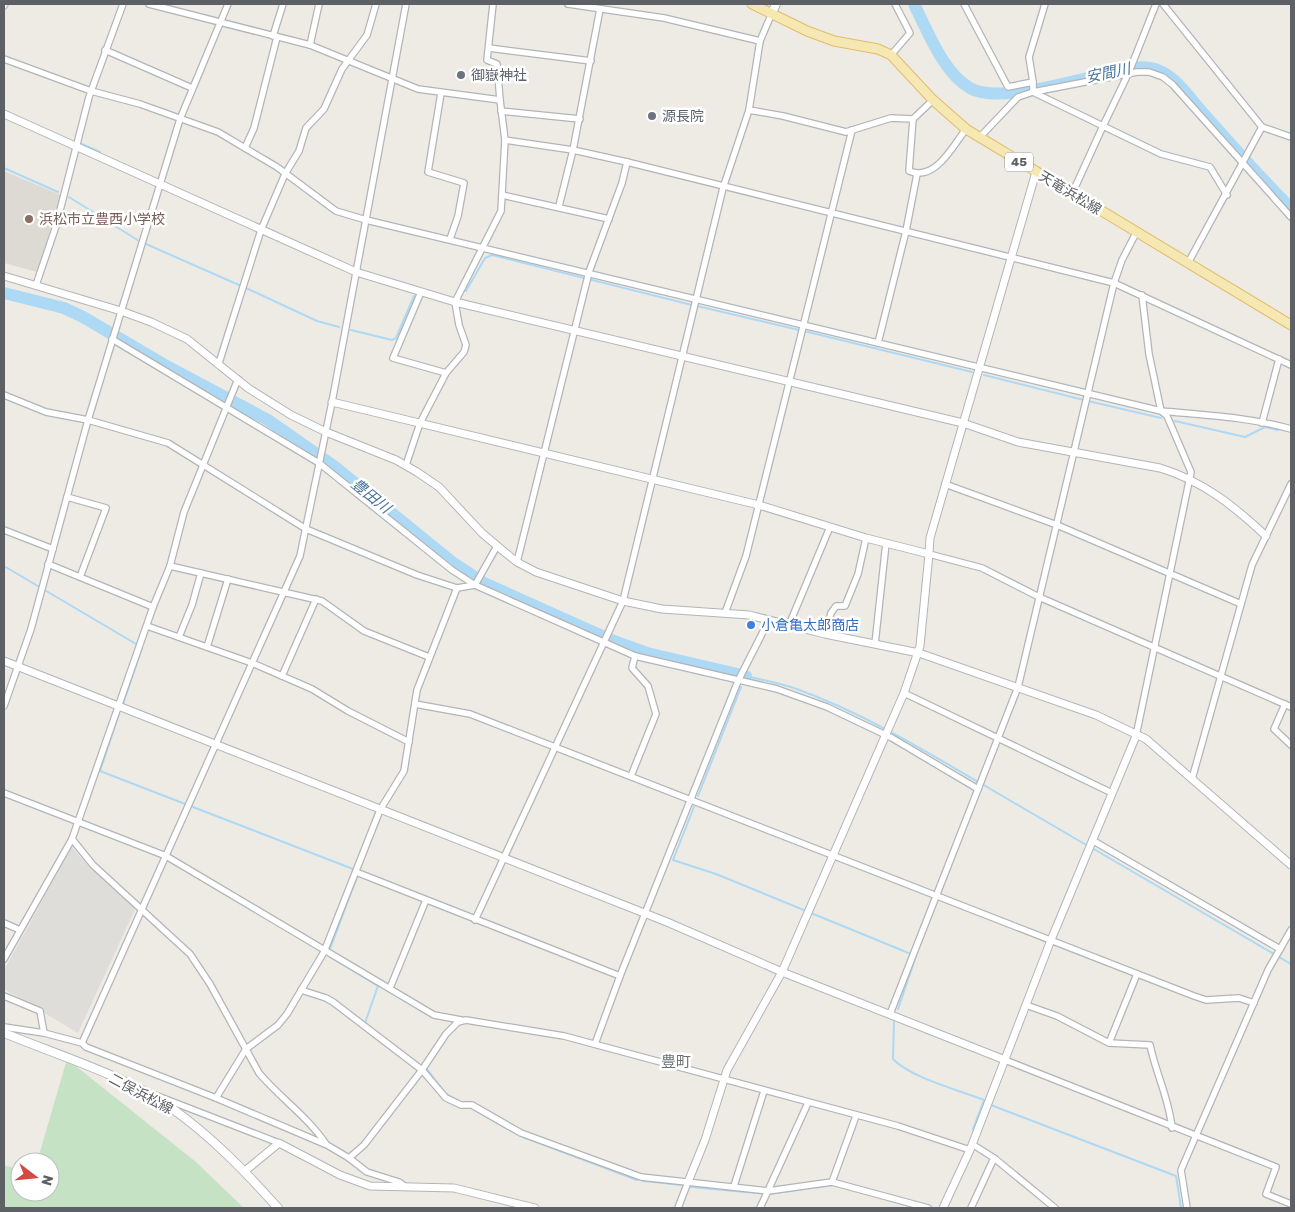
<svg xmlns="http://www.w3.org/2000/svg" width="1295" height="1212" viewBox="0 0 1295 1212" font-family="Rubik,'Noto Sans JP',sans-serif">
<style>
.industrial{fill:#dfddd9}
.education{fill:#dddad4}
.green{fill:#c6e2c4}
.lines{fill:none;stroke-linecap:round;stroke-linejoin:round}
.stream{stroke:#add9f5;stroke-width:2}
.river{stroke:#add9f5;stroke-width:12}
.minor-casing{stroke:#b2b5b8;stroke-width:8}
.tertiary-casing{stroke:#b2b5b8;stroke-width:9}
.secondary-casing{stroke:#b4b7bb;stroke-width:10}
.primary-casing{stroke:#e2bb6a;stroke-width:11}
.minor{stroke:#fff;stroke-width:5.5}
.tertiary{stroke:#fff;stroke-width:7}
.secondary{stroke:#fff;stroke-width:8}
.primary{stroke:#f6e8b2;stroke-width:9}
.worship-dot{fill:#6b7280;stroke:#fff;stroke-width:2}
.education-dot{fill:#8d6e63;stroke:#fff;stroke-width:2}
.shop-dot{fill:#3f7fe0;stroke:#fff;stroke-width:2}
.labels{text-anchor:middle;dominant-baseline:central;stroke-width:5;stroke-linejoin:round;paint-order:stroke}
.shield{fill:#fff;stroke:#8e9092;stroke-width:1}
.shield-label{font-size:12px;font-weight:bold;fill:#5d6064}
.worship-label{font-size:14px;fill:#5b616d;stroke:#fff;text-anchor:start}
.street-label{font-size:14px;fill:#5d6064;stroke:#fff}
.education-label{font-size:14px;fill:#785e54;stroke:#fff;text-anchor:start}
.shop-label{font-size:14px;fill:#366cbe;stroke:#fff;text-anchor:start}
.water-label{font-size:15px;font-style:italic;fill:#49759d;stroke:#fff}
.neighbourhood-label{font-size:15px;fill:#6e7276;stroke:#fff}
</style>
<rect width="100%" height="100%" fill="#eeebe5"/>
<polygon class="industrial" points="72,847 90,868 136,907 78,1033 4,989 4,970"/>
<polygon class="education" points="4,171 61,195 37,272 4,263"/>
<polygon class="green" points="67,1059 196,1162 244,1208 4,1208 4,1165 20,1170 20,1192 50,1192 50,1162 37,1162"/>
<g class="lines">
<g class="stream">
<polyline points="82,144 100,152"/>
<polyline points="4,168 58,192"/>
<polyline points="69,197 139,241"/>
<polyline points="146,244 239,285"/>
<polyline points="246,288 317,321 339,327"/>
<polyline points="466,291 485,258 492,255 692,305"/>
<polyline points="697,306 799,330"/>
<polyline points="351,330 392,340 396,338 414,296"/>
<polyline points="804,331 972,372"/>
<polyline points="984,375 1084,400"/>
<polyline points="1088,401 1161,418"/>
<polyline points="1175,421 1245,437 1265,427 1278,430"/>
<polyline points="4,566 136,644"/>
<path d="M745,679l1,-3c16,4 33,7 48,12 65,23 125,59 184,94"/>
<polyline points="123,704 142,648"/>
<polyline points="119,714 100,771 353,869"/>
<polyline points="982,784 1088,846"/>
<polyline points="698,796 741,687"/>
<polyline points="694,807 673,860 716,874 911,954"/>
<polyline points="1092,848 1291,964"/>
<polyline points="330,949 357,877"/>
<polyline points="330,957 378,986 365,1023 369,1026"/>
<polyline points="898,1009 916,956"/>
<path d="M894,1022l-1,37c18,19 66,31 91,41l-11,29"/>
<polyline points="372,1029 420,1065"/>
<polyline points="427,1069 445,1093 459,1101"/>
<polyline points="991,1105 1176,1176 1181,1208"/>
<polyline points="471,1108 507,1129"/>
<polyline points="523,1137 637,1180"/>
<polyline points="643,1181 682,1185"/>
<polyline points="691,1187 768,1194 834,1185"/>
<polyline points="889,1200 916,1208"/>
</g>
<g class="river">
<path d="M914,4c13,26 30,70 56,84 27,16 103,-7 134,-14 17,-4 38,-11 56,-3 18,8 30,28 43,42 29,32 57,65 88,95"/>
<polyline points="4,293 64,308 83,317 163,364 268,420 335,467 452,562 484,583 611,640 647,653 746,676"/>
</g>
<defs>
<g id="minor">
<polyline points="149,4 310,45 418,89 500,100 505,140 573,150 627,162 1114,283 1291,365"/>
<polyline points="493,4 487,60 497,64 500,100"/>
<polyline points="568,4 664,18 760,41 772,13"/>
<polyline points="964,4 1008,87 1033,82 1033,92 1103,126 1072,194"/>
<polyline points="1156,4 1129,72 1103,126 1161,154 1210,167 1227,195"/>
<polyline points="1163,4 1262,127 1291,137"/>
<polyline points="4,6 5,4"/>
<polyline points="273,36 283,4"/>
<polyline points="310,45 319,4"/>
<polyline points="489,48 591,61"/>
<polyline points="105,50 192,88"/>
<polyline points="891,55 910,33 895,4"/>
<path d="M4,59l87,32 49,13 78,28 59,35 59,44 30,9 795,191c43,4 88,6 130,18"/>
<polyline points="1033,82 1029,57 1045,4"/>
<polyline points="441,93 428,172 464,183 458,216 450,239"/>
<path d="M749,110l34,6 63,16 45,-14 22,1 -4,52c26,11 44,-25 57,-42"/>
<polyline points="501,111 580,119"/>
<polyline points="913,119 933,100"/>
<polyline points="980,137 1018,97 1033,92 1137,72 1149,72 1163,77 1173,85 1291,217"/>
<polyline points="245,148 254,128 277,37"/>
<polyline points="502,195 609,219"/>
<polyline points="559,206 573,150 600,9"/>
<polyline points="1188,263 1262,127"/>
<polyline points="36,285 56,226 89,97 123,4"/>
<polyline points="421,292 393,358 446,373"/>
<polyline points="112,339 319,463 452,570 475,585 635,656 777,689 827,707 892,738 978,789"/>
<polyline points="878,343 906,231 917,174"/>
<polyline points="219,363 261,230 285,174 299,151 306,128 324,109 342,69 367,35 376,4"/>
<polyline points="4,395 46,412 88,420 168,443 306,529 417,575 457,588 475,585 497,546"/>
<polyline points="1262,423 1279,359"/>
<polyline points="406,465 420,423 446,373 464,352 466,345 459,325 455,302 501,211 505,140"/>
<polyline points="945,484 1057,525 1241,604"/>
<polyline points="67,497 106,508 80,577"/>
<polyline points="4,530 53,549"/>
<polyline points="929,554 982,568 1039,597 1291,707"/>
<polyline points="517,562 589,272 622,183 627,162"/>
<polyline points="48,564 153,607"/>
<polyline points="170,566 322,601 364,631 429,657"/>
<polyline points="725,613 746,556 852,130"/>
<polyline points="789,625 830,527"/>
<polyline points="147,626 252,663 312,689 348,711 409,742"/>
<polyline points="825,634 831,613 836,606 845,606 858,574 866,538"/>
<polyline points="179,637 192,605 201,573"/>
<polyline points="875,644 886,543"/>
<polyline points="207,647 228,579"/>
<polyline points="282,676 316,599"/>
<polyline points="904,693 1112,793"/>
<polyline points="415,704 470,714 1194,996 1206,1000 1239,998 1254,1003"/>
<polyline points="1285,704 1274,729 1291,745"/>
<polyline points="4,706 31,629 88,420 180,119 228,4"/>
<polyline points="1136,736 1191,472 1167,416 1161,411 1149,354 1142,295"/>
<polyline points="631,776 656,714 648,686 632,668 635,656"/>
<polyline points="1192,779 1252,565 1291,484"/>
<polyline points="4,793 166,856 434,1015 461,1020"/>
<path d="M72,839l21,26 97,89 20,30 49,89c21,25 48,43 67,71"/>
<polyline points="1092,840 1280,949"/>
<polyline points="356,872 620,976 595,1044"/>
<polyline points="475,920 623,601 723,188 749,110 760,41"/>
<polyline points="4,923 20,930"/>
<polyline points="4,959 72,839 153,607 170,566 184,512 238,379"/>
<polyline points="620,976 738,681 769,620"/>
<polyline points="390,988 426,900"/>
<polyline points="301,990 326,998 333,1002 422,1070 446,1098 461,1105 472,1105 521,1133 641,1177 768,1191 832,1182 928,1208"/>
<polyline points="4,996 40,1011 44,1033"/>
<path d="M1026,1005l31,11 52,27 41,2c6,29 19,53 22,83"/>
<polyline points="890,1014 1018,687 1114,283 1122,260 1136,233"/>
<polyline points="4,1027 44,1033 82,1043 86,1047 216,1098 327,1145 349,1158 364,1145 422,1070 446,1034 458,1022 466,1020 564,1036 898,1126 970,1150"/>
<polyline points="82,1043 300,556 332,402 406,4"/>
<polyline points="1109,1043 1137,974"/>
<polyline points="1005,1060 1276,1167 1266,1194 1291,1204"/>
<polyline points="155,1095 279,1143"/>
<polyline points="216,1098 246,1049 278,1025 287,1014 324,952 380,810 404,771 417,690 457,588"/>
<polyline points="972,1144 994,1158 1055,1208"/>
<polyline points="349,1158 367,1172 399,1182 406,1187"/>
<polyline points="832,1182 856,1116"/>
<polyline points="734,1186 764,1091"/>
<polyline points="678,1208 688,1182"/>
<polyline points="760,1208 808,1103"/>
<polyline points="971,1208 994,1158"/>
<polyline points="1187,1208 1181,1170 1268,970 1291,930"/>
</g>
<g id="tertiary">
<path d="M4,114l352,158 99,30 508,121 55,19 142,26c43,13 74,38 106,68"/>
<polyline points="4,276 121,311 151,322 187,339 248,388 291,415 326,432 396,460 417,472 439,487 482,533 502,550 517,562 536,572 623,601 662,609 749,615 825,634 919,653 1096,715 1146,739 1291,865"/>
<polyline points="332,402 759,505 866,538 929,554 920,646 904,693 782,972 727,1070 705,1140 688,1182"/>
<polyline points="929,554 930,538 1036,172"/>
<polyline points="4,661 667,922 782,972 1005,1060"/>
<polyline points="245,1171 279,1143 340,1175 370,1186 454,1188 535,1208"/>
<polyline points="943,1208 970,1150 1051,940 1136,736"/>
</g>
<g id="secondary">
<polyline points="772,13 776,4"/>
<path d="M4,1033c51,21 122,43 166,74 41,29 75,64 108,101"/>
</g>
<polyline id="primary" points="752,4 807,31 834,41 878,49 891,55 933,100 966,129 1291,325"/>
</defs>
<use href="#minor" class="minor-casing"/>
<use href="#tertiary" class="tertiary-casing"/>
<use href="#secondary" class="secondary-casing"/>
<use href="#primary" class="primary-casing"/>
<use href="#minor" class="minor"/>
<use href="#tertiary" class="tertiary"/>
<use href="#secondary" class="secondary"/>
<use href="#primary" class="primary"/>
</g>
<g class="worship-dot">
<circle cx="461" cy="75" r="5"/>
<circle cx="652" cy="116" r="5"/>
</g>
<circle class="education-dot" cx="29" cy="219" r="5"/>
<circle class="shop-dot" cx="751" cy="625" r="5"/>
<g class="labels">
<rect class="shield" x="1005" y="152.5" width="28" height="19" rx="4"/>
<g class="shield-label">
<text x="1019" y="162">45</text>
</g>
<g class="worship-label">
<text x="471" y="75">御嶽神社</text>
<text x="662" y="116">源長院</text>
</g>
<g class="street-label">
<text transform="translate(1070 193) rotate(31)">天竜浜松線</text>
<text transform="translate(141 1094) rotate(28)">二俣浜松線</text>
</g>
<g class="education-label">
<text x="39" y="219">浜松市立豊西小学校</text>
</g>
<g class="shop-label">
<text x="761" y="625">小倉亀太郎商店</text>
</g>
<g class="water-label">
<text transform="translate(1108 73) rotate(-12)">安間川</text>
<text transform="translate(371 496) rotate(39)">豊田川</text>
</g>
<g class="neighbourhood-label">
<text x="676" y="1062">豊町</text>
</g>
</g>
<rect width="1295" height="1212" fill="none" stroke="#5d6064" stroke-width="10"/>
<g transform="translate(35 1177) rotate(106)"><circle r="24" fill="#ffffff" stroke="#bebfc1"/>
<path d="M0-4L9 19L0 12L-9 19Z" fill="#d64943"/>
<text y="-8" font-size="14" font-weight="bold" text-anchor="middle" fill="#5d6064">N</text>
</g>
</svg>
